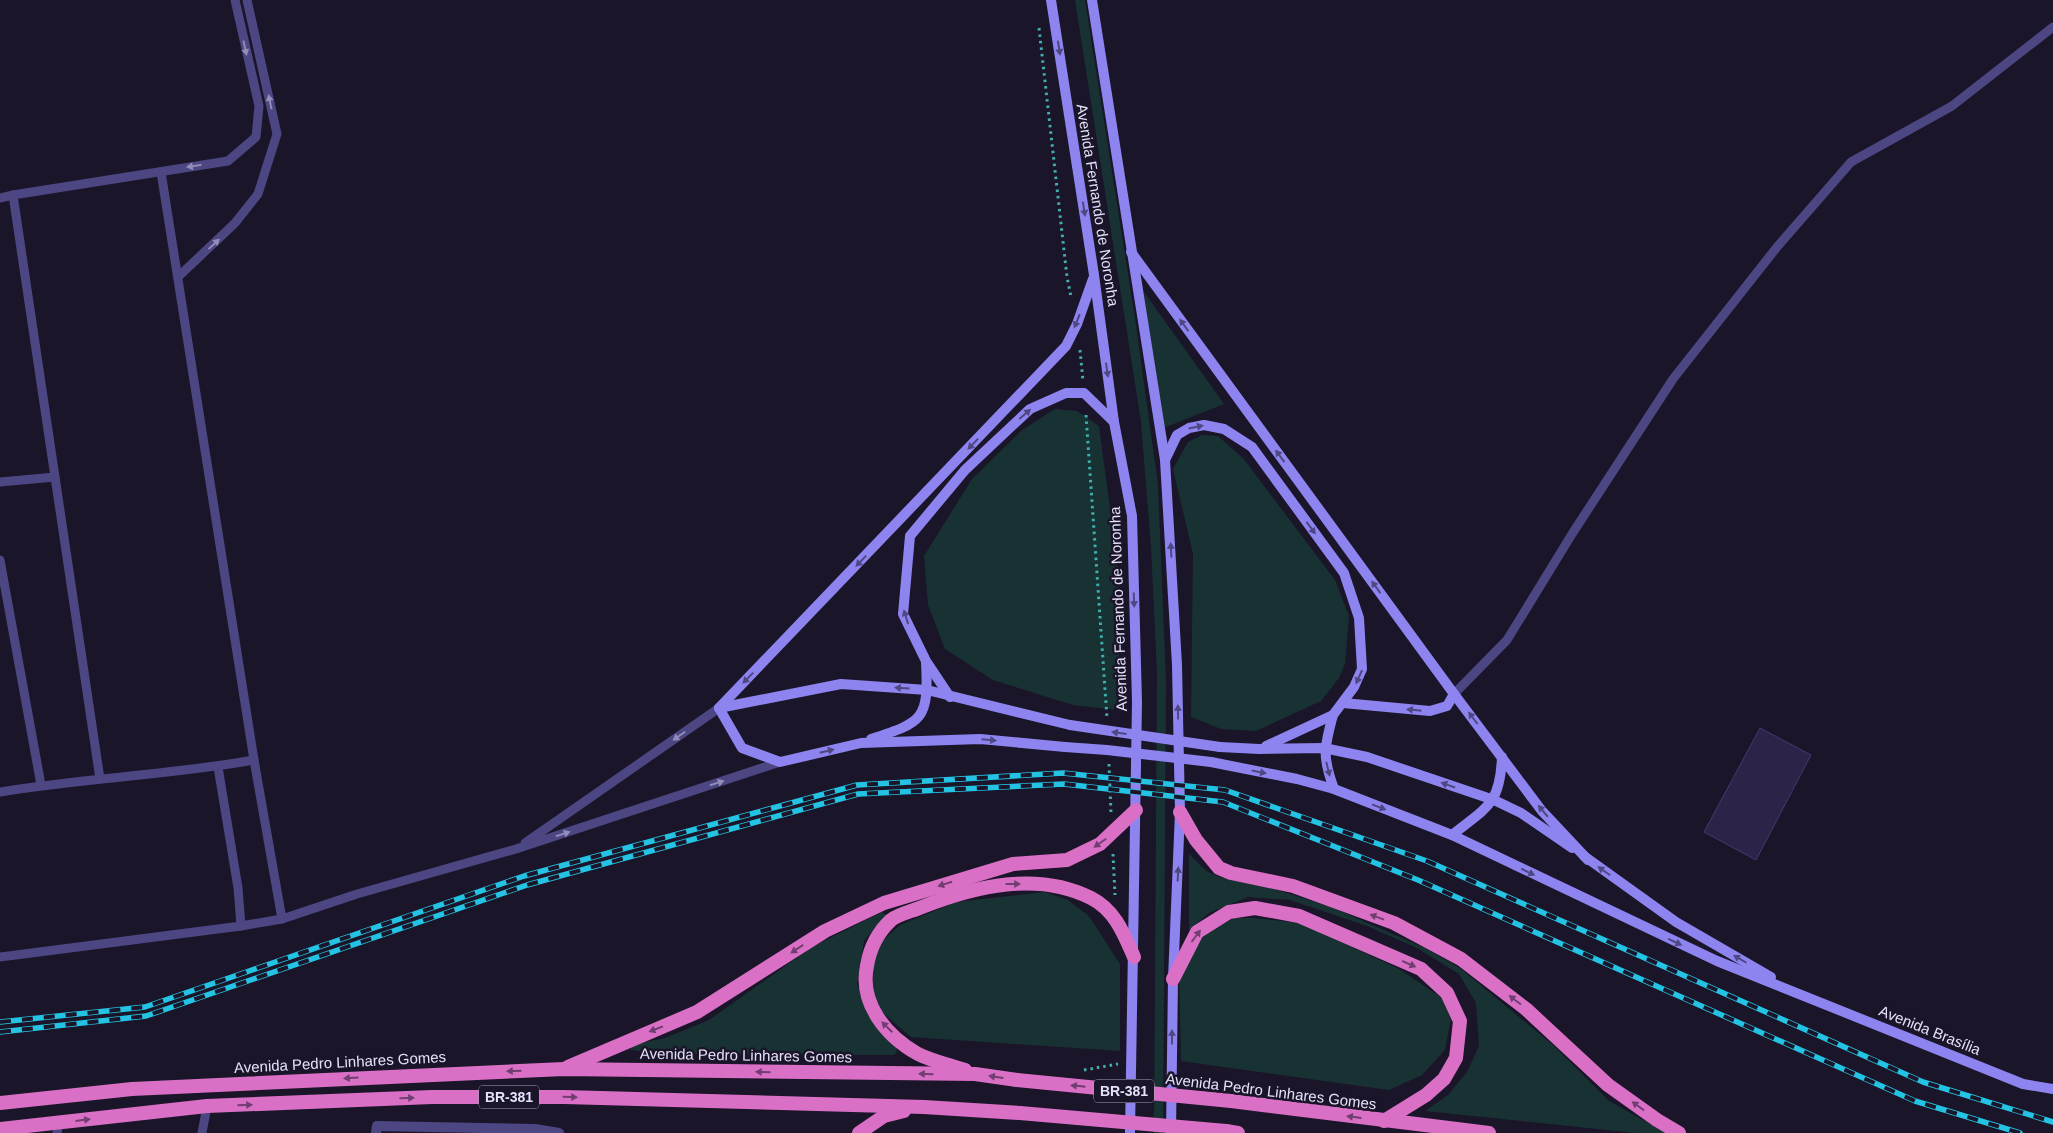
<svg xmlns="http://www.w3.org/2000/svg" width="2053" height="1133" viewBox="0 0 2053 1133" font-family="Arial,sans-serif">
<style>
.green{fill:#183233}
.building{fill:#2d2348;stroke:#473871}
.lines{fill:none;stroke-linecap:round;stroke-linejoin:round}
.path{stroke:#41aeaf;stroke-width:3;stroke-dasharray:2.5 4;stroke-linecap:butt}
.service{stroke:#4c4682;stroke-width:9}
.minor{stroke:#4c4682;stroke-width:10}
.secondary{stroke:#8e84ef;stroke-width:10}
.trunk{stroke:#da70c6;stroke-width:14}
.rail-casing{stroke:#25c3e3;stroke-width:5.5}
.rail{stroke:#1a1529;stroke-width:4;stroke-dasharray:11;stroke-linecap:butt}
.secondary-bridge{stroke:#8e84ef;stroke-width:10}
.trunk-bridge{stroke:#da70c6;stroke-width:14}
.oneway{fill:#918cb8}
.oneway2{fill:#4e4782}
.oneway3{fill:#703e70}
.labels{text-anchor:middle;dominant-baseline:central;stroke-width:5;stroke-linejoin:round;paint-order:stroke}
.shield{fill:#1a1529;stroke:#a9a4bc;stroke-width:1}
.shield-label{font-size:14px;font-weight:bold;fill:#e6e1fb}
.street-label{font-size:15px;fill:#e6e1fb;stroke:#1a1529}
</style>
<rect width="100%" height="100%" fill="#1a1529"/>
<g class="green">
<polygon points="1075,0 1085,0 1136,325 1158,485 1166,681 1163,1133 1154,1133 1157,673 1151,547 1141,422"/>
<polygon points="1144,292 1224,404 1161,429"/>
<polygon points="1055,409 1077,411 1099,426 1119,575 1119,710 1073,705 993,680 945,649 928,605 924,556 972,479 1022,430"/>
<polygon points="1202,435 1218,436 1243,458 1335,580 1349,616 1345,664 1339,678 1321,701 1256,731 1221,729 1191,717 1193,554 1173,469 1188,442"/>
<polygon points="1189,854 1206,871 1219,877 1274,889 1331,907 1425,948 1460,968 1507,1007 1553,1045 1609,1101 1666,1133 1635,1133 1425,1111 1448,1095 1467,1072 1479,1046 1476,1003 1459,974 1417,948 1367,926 1290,900 1248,897 1209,913 1189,930"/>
<polygon points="1044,892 1068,900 1089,916 1120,964 1120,1051 911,1037 884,1014 871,993 872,968 879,944 900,925 956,902"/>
<polygon points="882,912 886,915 864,941 857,984 868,1016 896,1045 897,1052 894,1055 666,1054 631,1050 630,1045 665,1038 709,1020 812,947"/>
<polygon points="1234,918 1254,918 1301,923 1399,969 1442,998 1451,1019 1445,1050 1422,1075 1389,1090 1181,1061 1179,969 1203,936"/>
</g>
<polygon class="building" points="1760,728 1811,755 1756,860 1704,832"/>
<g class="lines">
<g class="path">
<polyline points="1039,28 1067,277 1071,297"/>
<polyline points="1080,350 1083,381"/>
<polyline points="1086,415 1107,718"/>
<polyline points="1109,764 1111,813"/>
<polyline points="1113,854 1115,895"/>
<polyline points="1084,1070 1118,1064"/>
</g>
<g class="service">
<polyline points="161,172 254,760 282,919"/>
<polyline points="0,198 13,195"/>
<polyline points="178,277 235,223 258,194 277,134 247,0"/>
<polyline points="0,482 55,477"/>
<polyline points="0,560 41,785"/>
<polyline points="1454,694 1507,640 1572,534 1673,379 1777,247 1851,162 1952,106 2053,27"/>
<polyline points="218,767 238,888 241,926"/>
<polyline points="100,779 13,195 228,161 256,137 259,106 235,0"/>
<path d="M0,792c84,-14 170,-17 254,-32"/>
<polyline points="525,843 719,708"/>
<polyline points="0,957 241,926 282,919 357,894 516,849 780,762"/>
<polyline points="57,1133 59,1123"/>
<polyline points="202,1133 207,1106"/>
</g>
<polyline class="minor" points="376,1133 377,1126 535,1129 559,1133"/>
<g class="secondary">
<polyline points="1051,0 1094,275 1114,422 1132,516 1137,702 1130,1133"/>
<polyline points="1092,0 1165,460 1177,665 1180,812 1173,979 1171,1133"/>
<polyline points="1131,252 1454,694 1542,811 1588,860"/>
<polyline points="1165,460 1177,435 1189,428 1204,425 1224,429 1252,447 1344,573 1359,618 1362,669 1354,687 1333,715 1266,746"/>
<polyline points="950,697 926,661 903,614 910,536 965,470 1030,409 1066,393 1084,393 1114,422"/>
<polyline points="1343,703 1430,711 1447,706 1454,694"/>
<polyline points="719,708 1066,346 1077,324 1093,279"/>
<polyline points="719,708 742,748 780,762 861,743 980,739 1065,747"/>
<polyline points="719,708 841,684 927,690 1070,725"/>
<path d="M1333,715c-9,33 -11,41 1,74"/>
<path d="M871,739c52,-17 58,-19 55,-77"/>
<polyline points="1220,747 1259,749 1324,748 1367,757 1494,800 1521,813 1572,848"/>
<polyline points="1211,762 1297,779 1334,789 1452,835 1717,961 2023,1084 2053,1089"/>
<path d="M1452,835c35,-28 48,-30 50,-78"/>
<polyline points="1584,856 1676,922 1771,977"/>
</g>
<g class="trunk">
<polyline points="1180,812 1196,840 1219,868 1231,873 1293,886 1394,923 1461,959 1526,1009 1608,1085 1657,1120 1679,1133"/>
<polyline points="1173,979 1197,932 1229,912 1255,908 1299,916 1421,969 1447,993 1460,1021 1456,1058 1444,1079 1426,1095 1384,1121"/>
<polyline points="568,1067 697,1012 825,931 884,903 1013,864 1067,860 1100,844 1136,810"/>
<path d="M965,1070c-15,-5 -33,-9 -47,-16 -32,-18 -59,-51 -51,-88 3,-19 10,-33 24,-46 8,-6 22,-9 31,-13 53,-21 116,-36 169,-9 24,12 33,36 43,59"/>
<polyline points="1231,1101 1489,1133"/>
<polyline points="0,1103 132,1089 564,1069 975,1074 1017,1080"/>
<polyline points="0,1129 207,1106 432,1097 564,1097 924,1107 1020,1113"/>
<polyline points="1226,1131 1238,1133"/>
<polyline points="859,1133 884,1116 904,1111"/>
</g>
<defs>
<g id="rail">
<polyline points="0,1022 145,1007 524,876 857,785 1063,773 1225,790 1427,861 1923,1082 2053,1122"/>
<polyline points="0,1032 146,1016 527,885 858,794 1064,784 1223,802 1418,880 1915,1101 2020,1133"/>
</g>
</defs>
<use href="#rail" class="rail-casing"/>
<use href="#rail" class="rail"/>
<g class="secondary-bridge">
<polyline points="1070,725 1220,747"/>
<polyline points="1065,747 1107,750 1211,762"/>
</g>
<g class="trunk-bridge">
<polyline points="1017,1080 1231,1101"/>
<polyline points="1020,1113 1226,1131"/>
</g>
</g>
<defs><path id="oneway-solid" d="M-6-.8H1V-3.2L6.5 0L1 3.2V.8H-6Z" transform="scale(1.25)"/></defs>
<g class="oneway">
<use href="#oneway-solid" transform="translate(245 48) rotate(78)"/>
<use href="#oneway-solid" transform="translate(270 102) rotate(-102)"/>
<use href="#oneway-solid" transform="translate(194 166) rotate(171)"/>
<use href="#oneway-solid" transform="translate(214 244) rotate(-43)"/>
<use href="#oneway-solid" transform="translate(679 736) rotate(145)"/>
<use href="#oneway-solid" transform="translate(717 783) rotate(-18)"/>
<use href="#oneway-solid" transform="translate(563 834) rotate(-18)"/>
</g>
<g class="oneway2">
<use href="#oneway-solid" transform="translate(1059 48) rotate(81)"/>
<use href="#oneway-solid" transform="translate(1084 209) rotate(81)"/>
<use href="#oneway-solid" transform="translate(1077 321) rotate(112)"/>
<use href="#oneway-solid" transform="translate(1184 325) rotate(-126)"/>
<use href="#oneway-solid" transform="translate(1107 370) rotate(82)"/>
<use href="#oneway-solid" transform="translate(1025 414) rotate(-41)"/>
<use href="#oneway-solid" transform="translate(1196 427) rotate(-12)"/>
<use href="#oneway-solid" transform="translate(973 444) rotate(134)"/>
<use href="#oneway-solid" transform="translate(1280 456) rotate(-126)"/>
<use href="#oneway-solid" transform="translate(1311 528) rotate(54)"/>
<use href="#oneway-solid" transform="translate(1171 550) rotate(-93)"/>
<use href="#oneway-solid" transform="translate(861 561) rotate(134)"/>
<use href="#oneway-solid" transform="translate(1376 587) rotate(-126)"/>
<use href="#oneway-solid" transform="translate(1134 600) rotate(88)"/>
<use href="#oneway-solid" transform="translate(906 617) rotate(-107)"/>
<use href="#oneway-solid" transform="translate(1359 677) rotate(114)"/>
<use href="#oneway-solid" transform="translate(748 678) rotate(134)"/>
<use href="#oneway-solid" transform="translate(902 688) rotate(-176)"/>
<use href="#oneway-solid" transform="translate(1414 710) rotate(-174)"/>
<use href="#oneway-solid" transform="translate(1178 712) rotate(-91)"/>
<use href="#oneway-solid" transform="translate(1473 718) rotate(-127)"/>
<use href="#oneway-solid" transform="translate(1119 733) rotate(-172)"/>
<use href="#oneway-solid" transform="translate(989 740) rotate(5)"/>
<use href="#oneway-solid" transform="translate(827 751) rotate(-13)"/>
<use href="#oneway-solid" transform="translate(1328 769) rotate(76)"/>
<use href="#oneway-solid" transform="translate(1259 772) rotate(11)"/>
<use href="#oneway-solid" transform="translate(1448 785) rotate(-161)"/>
<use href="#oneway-solid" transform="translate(1379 807) rotate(21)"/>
<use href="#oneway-solid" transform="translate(1543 811) rotate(-130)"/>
<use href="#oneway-solid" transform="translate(1604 871) rotate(-145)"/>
<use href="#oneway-solid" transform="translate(1528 872) rotate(26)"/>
<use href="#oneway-solid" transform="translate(1178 874) rotate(-87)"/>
<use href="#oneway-solid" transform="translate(1675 942) rotate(25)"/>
<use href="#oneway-solid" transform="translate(1740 959) rotate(-150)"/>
<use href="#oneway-solid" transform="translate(1172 1037) rotate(-90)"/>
</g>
<g class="oneway3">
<use href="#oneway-solid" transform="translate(1100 843) rotate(145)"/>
<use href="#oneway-solid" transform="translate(945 884) rotate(162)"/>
<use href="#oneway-solid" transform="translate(1013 884)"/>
<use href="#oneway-solid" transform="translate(1377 917) rotate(-160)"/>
<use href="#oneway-solid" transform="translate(1196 936) rotate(-53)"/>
<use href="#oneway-solid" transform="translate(797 949) rotate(147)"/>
<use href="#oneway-solid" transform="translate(1409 964) rotate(24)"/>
<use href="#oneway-solid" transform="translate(1515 1000) rotate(-143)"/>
<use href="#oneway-solid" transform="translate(887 1027) rotate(-135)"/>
<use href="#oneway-solid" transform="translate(656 1029) rotate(159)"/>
<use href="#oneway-solid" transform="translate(514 1071) rotate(178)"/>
<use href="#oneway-solid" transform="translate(763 1072) rotate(-179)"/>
<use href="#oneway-solid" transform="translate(926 1074) rotate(-179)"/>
<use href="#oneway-solid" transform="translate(996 1077) rotate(-172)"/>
<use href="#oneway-solid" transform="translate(351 1078) rotate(177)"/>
<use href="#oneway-solid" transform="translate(1078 1086) rotate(-174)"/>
<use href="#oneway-solid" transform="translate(570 1097) rotate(1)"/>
<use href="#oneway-solid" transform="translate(407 1098) rotate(-2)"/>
<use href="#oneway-solid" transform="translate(245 1105) rotate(-2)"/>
<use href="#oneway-solid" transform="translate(1638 1106) rotate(-144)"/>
<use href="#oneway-solid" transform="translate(1354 1117) rotate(-173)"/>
<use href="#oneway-solid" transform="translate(83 1120) rotate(-7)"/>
</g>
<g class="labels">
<g class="shield">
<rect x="1094" y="1079.5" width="60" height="23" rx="4"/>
<rect x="479" y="1085.5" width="60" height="23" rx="4"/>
</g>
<g class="shield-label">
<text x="1124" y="1091">BR-381</text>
<text x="509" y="1097">BR-381</text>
</g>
<g class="street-label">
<text transform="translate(1098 205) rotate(81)">Avenida Fernando de Noronha</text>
<text transform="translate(1118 609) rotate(-92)">Avenida Fernando de Noronha</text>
<text transform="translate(1930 1030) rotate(22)">Avenida Brasília</text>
<text transform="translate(746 1055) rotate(1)">Avenida Pedro Linhares Gomes</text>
<text transform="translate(340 1062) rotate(-3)">Avenida Pedro Linhares Gomes</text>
<text transform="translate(1271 1091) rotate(7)">Avenida Pedro Linhares Gomes</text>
</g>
</g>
</svg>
